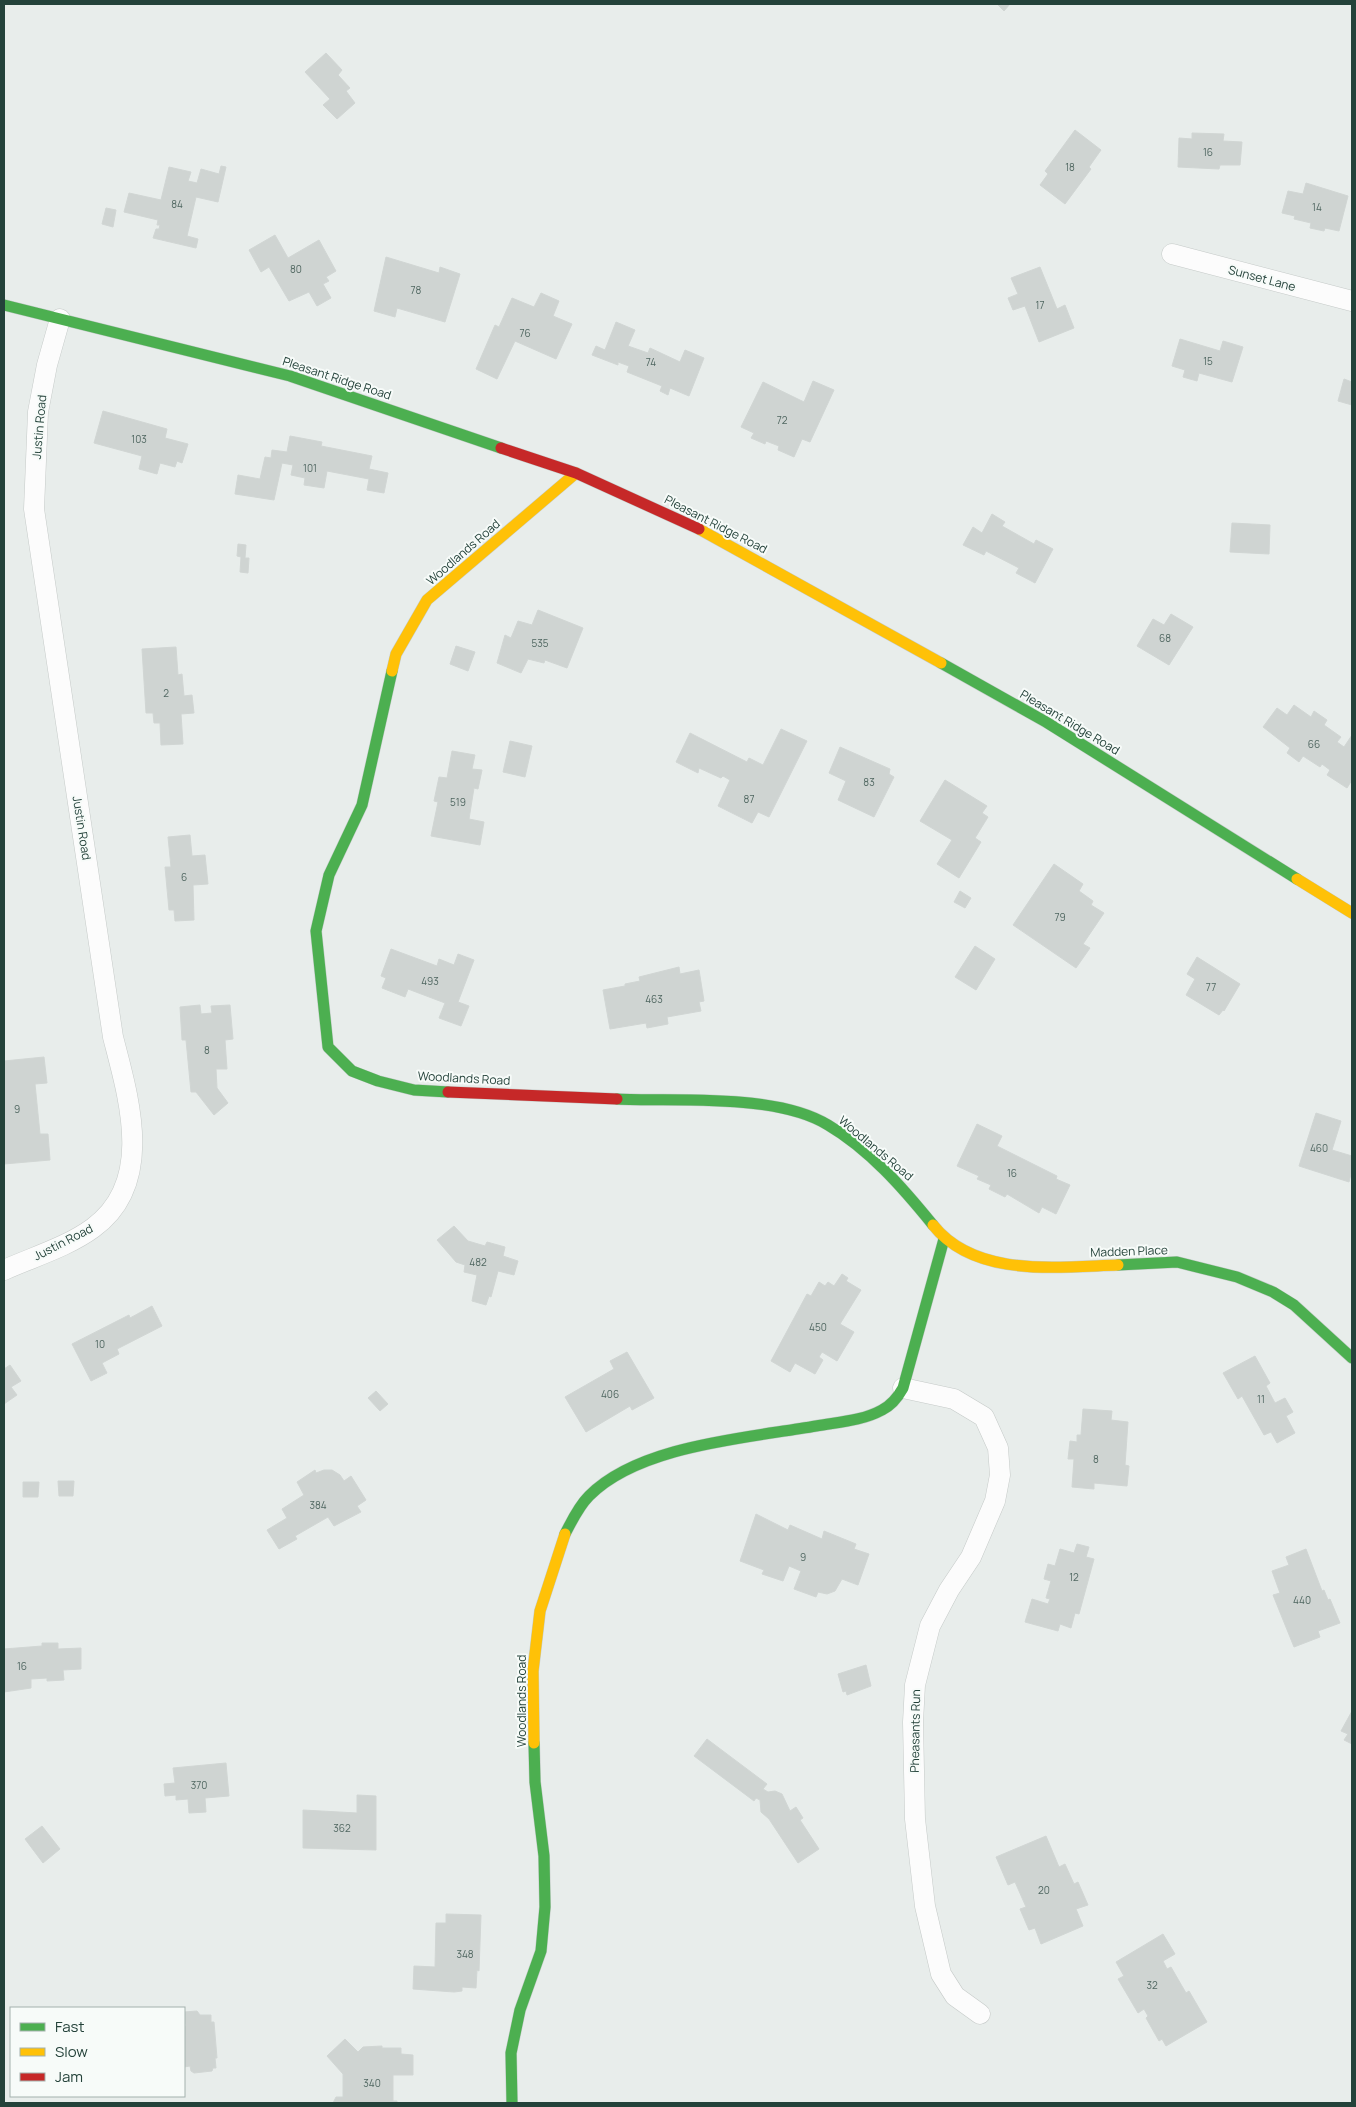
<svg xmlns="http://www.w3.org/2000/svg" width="1356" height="2107" viewBox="0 0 1356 2107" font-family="Manrope,sans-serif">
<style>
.building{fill:#cfd4d2;stroke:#d1d6d4}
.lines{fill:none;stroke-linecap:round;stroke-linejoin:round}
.street-casing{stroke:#c5cac8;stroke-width:21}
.fast-casing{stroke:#c3cbc8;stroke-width:12}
.slow-casing{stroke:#c3cbc8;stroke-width:12}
.jam-casing{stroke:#c3cbc8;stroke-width:12}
.street{stroke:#fcfcfc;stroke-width:20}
.fast{stroke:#4caf50;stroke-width:11}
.slow{stroke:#ffc107;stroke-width:11}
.jam{stroke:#c62828;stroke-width:11}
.labels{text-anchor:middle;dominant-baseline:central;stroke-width:4;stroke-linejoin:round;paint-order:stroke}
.number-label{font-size:10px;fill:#506761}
.street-label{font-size:12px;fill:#24423a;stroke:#f7fbf9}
</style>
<rect width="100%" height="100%" fill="#e8edeb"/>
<g class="building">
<polygon points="997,4 1010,4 1004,11"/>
<polygon points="326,53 342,70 338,75 350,88 346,91 355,103 337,119 323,105 330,99 305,72"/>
<polygon points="1075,130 1101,150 1089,167 1091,169 1065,204 1040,185 1048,174 1045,171"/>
<polygon points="1192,133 1224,134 1223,141 1242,142 1240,165 1220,165 1219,169 1178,167 1179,138 1192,139"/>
<polygon points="221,166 226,167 218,202 196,197 187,236 198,239 196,248 153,238 156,229 159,229 160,225 157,225 158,220 124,212 129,193 161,200 169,167 191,172 188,181 197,183 201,169 219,174"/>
<polygon points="1306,183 1348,196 1339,231 1325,228 1324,231 1310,228 1311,223 1294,219 1295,216 1282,213 1288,191 1303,194"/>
<polygon points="106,208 116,210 113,227 102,224"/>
<polygon points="275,235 288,258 319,240 336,271 326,277 329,281 323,284 331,298 317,306 309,292 289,301 269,267 261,272 249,250"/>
<polygon points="386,257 439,273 440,267 460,274 445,322 397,308 395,317 374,311"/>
<polygon points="1040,267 1057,309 1065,305 1074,328 1039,342 1025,306 1013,310 1008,298 1018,294 1011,278"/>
<polygon points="541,293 559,301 553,316 572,324 556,359 515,341 497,379 476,369 495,325 499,327 512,298 534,307"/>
<polygon points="616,322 635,330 628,346 648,353 650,348 680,362 685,350 704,358 689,396 670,388 668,395 660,391 662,386 627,372 629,366 618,362 618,365 592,355 596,346 605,350"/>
<polygon points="1180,339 1220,351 1223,341 1243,347 1232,382 1199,373 1197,381 1183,377 1185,370 1172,366"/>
<polygon points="1344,379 1352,382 1352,405 1338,401"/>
<polygon points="813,381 834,390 810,442 802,439 794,457 778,450 779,446 766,441 765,444 751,438 754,433 741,427 763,382 804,402"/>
<polygon points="103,411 167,429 165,438 188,444 182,463 177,461 175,467 160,463 157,474 139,469 142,456 94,443"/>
<polygon points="290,436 322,442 321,446 372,456 369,469 388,473 384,493 367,490 369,479 327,471 324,488 304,485 305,478 291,475 293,465 282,463 274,500 235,494 238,475 260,479 265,457 271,458 272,450 287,452"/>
<polygon points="992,514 1005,522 1002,526 1034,544 1036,540 1053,549 1035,583 1016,573 1019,568 986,551 984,555 963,545 973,527 982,533"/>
<polygon points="1232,523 1270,525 1269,554 1230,552"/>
<polygon points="238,544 246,545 245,558 249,558 248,573 240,572 241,557 237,556"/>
<polygon points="538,610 583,628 567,668 545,660 544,663 528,659 521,673 497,663 505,635 511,638 518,621 532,625"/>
<polygon points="1171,614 1193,627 1169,665 1137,646 1153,619 1164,625"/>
<polygon points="456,646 475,652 468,671 450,664"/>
<polygon points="176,647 178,675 182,674 184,696 192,695 194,713 181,714 183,744 161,745 160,723 154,723 153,713 146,713 142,649"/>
<polygon points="1294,705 1311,717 1314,711 1327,720 1324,725 1341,737 1337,742 1344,747 1352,735 1352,780 1347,788 1327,775 1330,770 1322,764 1320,767 1303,756 1299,762 1287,753 1290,748 1263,727 1277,708 1287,715"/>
<polygon points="781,729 807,741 769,817 758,812 752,823 718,806 730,780 723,776 721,778 699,768 698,773 676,762 690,733 747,762 749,758 763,765"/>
<polygon points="510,741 532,746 525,777 503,772"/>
<polygon points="840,747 890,769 889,774 894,777 874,817 838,800 846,781 829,773"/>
<polygon points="452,751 475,755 472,769 482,770 478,789 474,788 469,819 484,822 480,845 431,836 438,802 434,801 439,777 447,778"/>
<polygon points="945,780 987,806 982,813 988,817 975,838 981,842 959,878 937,864 952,840 920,821"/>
<polygon points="190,835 192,856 205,855 208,884 193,885 194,920 175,921 174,910 169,910 165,867 171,867 168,837"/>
<polygon points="1054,864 1083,884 1079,891 1093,901 1091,905 1104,913 1083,944 1090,948 1076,968 1013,925"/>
<polygon points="960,891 971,898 965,908 954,902"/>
<polygon points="975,946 995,959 976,990 955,977"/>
<polygon points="391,949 437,966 439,959 454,965 458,954 474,960 458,1002 469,1006 461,1026 439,1018 445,1003 408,989 405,997 382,988 386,978 381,976"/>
<polygon points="1197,957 1240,984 1224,1011 1223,1010 1219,1015 1186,995 1195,979 1187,974"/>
<polygon points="679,967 680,974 699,970 704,1001 699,1002 701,1011 667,1017 668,1024 647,1028 646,1023 610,1029 603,990 625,986 625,984 640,981 639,977"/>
<polygon points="200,1005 201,1014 212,1013 211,1006 230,1005 233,1039 225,1040 227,1069 216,1069 217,1088 228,1103 214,1115 196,1092 191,1092 186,1040 182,1040 180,1007"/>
<polygon points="44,1057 47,1083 35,1084 40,1134 48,1134 50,1160 4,1164 4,1061"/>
<polygon points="1316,1113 1341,1121 1332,1150 1352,1156 1352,1170 1349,1182 1299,1166"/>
<polygon points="977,1124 1002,1136 997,1146 1057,1176 1056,1179 1070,1185 1056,1214 1042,1207 1039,1213 1007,1194 1005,1197 989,1189 991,1185 977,1179 979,1176 957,1166"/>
<polygon points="454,1226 468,1241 485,1246 487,1242 505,1247 503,1256 518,1261 514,1275 498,1271 491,1297 489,1296 486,1305 472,1301 477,1275 464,1272 465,1265 456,1262 437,1240"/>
<polygon points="842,1274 848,1278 846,1281 861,1290 840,1324 854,1332 837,1361 822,1352 819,1357 823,1360 815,1374 795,1363 790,1372 771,1361 807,1294 811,1296 819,1282 825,1286 828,1282 834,1286"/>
<polygon points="152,1306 162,1326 117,1349 119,1354 102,1363 107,1373 91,1381 72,1344 129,1315 130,1318"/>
<polygon points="627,1352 654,1398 632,1410 630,1406 586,1432 565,1397 614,1369 610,1361"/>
<polygon points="1255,1356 1270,1383 1266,1386 1275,1403 1285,1398 1293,1412 1286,1416 1295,1433 1277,1443 1271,1432 1264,1435 1242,1396 1238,1399 1223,1373"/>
<polygon points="10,1365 21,1381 11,1387 17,1395 4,1404 4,1369"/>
<polygon points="376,1391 388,1404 380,1411 368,1398"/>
<polygon points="1083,1409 1112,1411 1111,1420 1128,1422 1125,1465 1129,1466 1127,1486 1094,1483 1094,1489 1072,1487 1074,1459 1068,1459 1070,1441 1077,1442 1077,1435 1081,1435"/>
<polygon points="315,1470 316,1473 324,1470 332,1470 340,1475 344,1481 351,1476 366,1500 357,1506 361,1512 334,1526 328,1517 295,1536 297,1539 279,1549 267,1530 287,1518 282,1509 304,1495 297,1482"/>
<polygon points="58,1481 74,1481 73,1496 59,1496"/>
<polygon points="23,1482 39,1482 38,1497 23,1497"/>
<polygon points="756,1514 788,1530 790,1525 822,1539 824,1531 856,1544 854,1549 869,1554 858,1585 842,1579 835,1591 827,1594 818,1592 816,1597 794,1589 801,1571 789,1566 783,1581 762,1574 764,1570 740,1561"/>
<polygon points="1077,1544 1089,1547 1086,1557 1094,1559 1079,1614 1075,1613 1071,1628 1060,1624 1058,1631 1025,1622 1032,1599 1048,1604 1050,1599 1046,1598 1051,1581 1044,1579 1048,1564 1055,1566 1060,1549 1074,1553"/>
<polygon points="1306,1549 1322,1591 1324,1590 1328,1600 1330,1599 1340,1623 1318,1631 1320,1637 1294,1647 1273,1595 1280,1593 1272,1571 1289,1565 1286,1557"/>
<polygon points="42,1643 58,1643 58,1649 81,1648 81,1669 63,1670 64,1680 47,1681 47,1678 31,1679 31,1688 4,1692 4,1649 42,1646"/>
<polygon points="866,1665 871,1686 847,1695 846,1691 843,1692 838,1674"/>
<polygon points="1352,1711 1352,1744 1344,1740 1348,1734 1341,1731"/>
<polygon points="707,1739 767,1784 763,1789 768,1792 775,1791 782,1794 790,1811 796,1807 803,1818 800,1820 819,1849 798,1863 769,1819 761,1812 760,1800 756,1798 754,1801 694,1756"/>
<polygon points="226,1763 229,1796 205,1798 206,1812 189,1813 188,1799 176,1800 176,1795 165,1796 164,1784 175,1783 173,1768"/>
<polygon points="357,1795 376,1796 376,1850 303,1848 303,1810 357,1813"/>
<polygon points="42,1826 60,1849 43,1863 25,1839"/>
<polygon points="1046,1836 1059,1867 1065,1864 1074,1884 1078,1882 1088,1905 1076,1909 1083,1926 1041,1944 1035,1928 1029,1930 1020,1909 1026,1907 1015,1882 1008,1885 996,1857"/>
<polygon points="446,1914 481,1915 479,1971 477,1970 476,1988 462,1987 462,1991 454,1992 413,1989 414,1966 435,1967 436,1923 446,1923"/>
<polygon points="1163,1934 1175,1954 1163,1961 1167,1969 1171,1967 1186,1993 1189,1991 1207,2022 1166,2046 1162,2039 1159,2041 1146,2018 1148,2016 1144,2009 1138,2013 1118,1979 1124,1976 1116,1962"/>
<polygon points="197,2011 200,2015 211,2015 211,2022 214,2022 217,2058 215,2058 216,2068 213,2068 212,2071 194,2073 191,2071 190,2066 184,2067 184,2026 186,2026 184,2012"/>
<polygon points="345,2039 358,2052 363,2047 382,2046 382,2048 401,2048 401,2054 413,2055 413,2075 393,2075 393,2101 397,2101 397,2103 333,2103 336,2097 343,2097 343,2074 327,2056"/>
</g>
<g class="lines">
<defs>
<g id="street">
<polyline points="1172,254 1352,301"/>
<path d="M4,1270c29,-13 63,-23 89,-42 62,-45 36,-129 20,-191l-79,-528 4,-97 9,-47 13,-46"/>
<polyline points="903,1388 954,1399 984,1417 998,1448 1000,1475 995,1501 971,1557 949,1590 930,1626 915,1685 913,1722 915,1819 925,1906 941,1974 955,1996 980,2014"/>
</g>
<g id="fast">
<polyline points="4,305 290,376 501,448"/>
<polyline points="941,663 1046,722 1297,879"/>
<polyline points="392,671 362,805 329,875 316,931 328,1047 352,1071 378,1081 414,1090 448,1092"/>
<path d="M617,1099c60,3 159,-6 211,26 41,24 75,63 105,100"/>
<polyline points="1118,1265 1177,1262 1237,1277 1273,1292 1294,1305 1352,1358"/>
<path d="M565,1534c7,-13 13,-27 24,-38 50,-51 159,-58 227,-70 22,-4 46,-5 66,-16 10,-5 16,-13 21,-22l41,-149"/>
<polyline points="512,2103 511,2053 520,2010 541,1951 545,1907 544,1856 535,1782 534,1743"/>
</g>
<g id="slow">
<polyline points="699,529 941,663"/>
<polyline points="392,671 396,654 427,600 576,473"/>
<polyline points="1297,879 1352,913"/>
<path d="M933,1225c42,53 124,42 185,40"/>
<polyline points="534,1743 533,1671 540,1611 565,1534"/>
</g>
<g id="jam">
<polyline points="501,448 576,473 699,529"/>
<polyline points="448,1092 617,1099"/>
</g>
</defs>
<use href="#street" class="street-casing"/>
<use href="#fast" class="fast-casing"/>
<use href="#slow" class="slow-casing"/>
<use href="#jam" class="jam-casing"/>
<use href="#street" class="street"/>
<use href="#fast" class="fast"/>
<use href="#slow" class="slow"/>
<use href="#jam" class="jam"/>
</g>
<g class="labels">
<g class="number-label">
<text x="1208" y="152">16</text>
<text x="1070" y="167">18</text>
<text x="177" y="204">84</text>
<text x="1317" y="207">14</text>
<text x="296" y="269">80</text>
<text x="416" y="290">78</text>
<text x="1040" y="305">17</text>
<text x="525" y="333">76</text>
<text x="1208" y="361">15</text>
<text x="651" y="362">74</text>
<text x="782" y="420">72</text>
<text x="139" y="439">103</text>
<text x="310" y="468">101</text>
<text x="1165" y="638">68</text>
<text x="540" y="643">535</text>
<text x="166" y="693">2</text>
<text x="1314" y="744">66</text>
<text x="869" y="782">83</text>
<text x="749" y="799">87</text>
<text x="458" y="802">519</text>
<text x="184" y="877">6</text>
<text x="1060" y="917">79</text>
<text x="430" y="981">493</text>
<text x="1211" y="987">77</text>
<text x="654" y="999">463</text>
<text x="207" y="1050">8</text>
<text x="17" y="1109">9</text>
<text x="1319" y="1148">460</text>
<text x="1012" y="1173">16</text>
<text x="478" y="1262">482</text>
<text x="818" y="1327">450</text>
<text x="100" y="1344">10</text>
<text x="610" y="1394">406</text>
<text x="1261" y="1399">11</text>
<text x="1096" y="1459">8</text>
<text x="318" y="1505">384</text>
<text x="803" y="1557">9</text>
<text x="1074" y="1577">12</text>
<text x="1302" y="1600">440</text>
<text x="22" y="1666">16</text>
<text x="199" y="1785">370</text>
<text x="342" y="1828">362</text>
<text x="1044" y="1890">20</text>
<text x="465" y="1954">348</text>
<text x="1152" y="1985">32</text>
<text x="372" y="2083">340</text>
</g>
<g class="street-label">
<text transform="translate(1262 278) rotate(15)">Sunset Lane</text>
<text transform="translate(337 378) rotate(18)">Pleasant Ridge Road</text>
<text transform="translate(39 427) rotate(-85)">Justin Road</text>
<text transform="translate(716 524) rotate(27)">Pleasant Ridge Road</text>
<text transform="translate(463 552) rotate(-41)">Woodlands Road</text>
<text transform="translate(1070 722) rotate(31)">Pleasant Ridge Road</text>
<text transform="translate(82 828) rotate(81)">Justin Road</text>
<text transform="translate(464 1078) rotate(3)">Woodlands Road</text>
<text transform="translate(876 1148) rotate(40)">Woodlands Road</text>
<text transform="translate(63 1242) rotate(-27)">Justin Road</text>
<text transform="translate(1129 1251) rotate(-2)">Madden Place</text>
<text transform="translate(521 1701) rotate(-90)">Woodlands Road</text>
<text transform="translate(915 1731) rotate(-89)">Pheasants Run</text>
</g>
</g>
<rect width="1356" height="2107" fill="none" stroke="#24423a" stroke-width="10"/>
<rect x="10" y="2007" width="175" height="90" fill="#f7fbf9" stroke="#a3b1ad"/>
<rect x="20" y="2023" width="25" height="8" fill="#4caf50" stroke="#a3b1ad"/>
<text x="55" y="2032" font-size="15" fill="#24423a">Fast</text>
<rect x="20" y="2048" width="25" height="8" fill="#ffc107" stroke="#a3b1ad"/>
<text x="55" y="2057" font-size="15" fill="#24423a">Slow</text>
<rect x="20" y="2073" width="25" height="8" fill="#c62828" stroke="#a3b1ad"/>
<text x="55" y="2082" font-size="15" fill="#24423a">Jam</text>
</svg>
